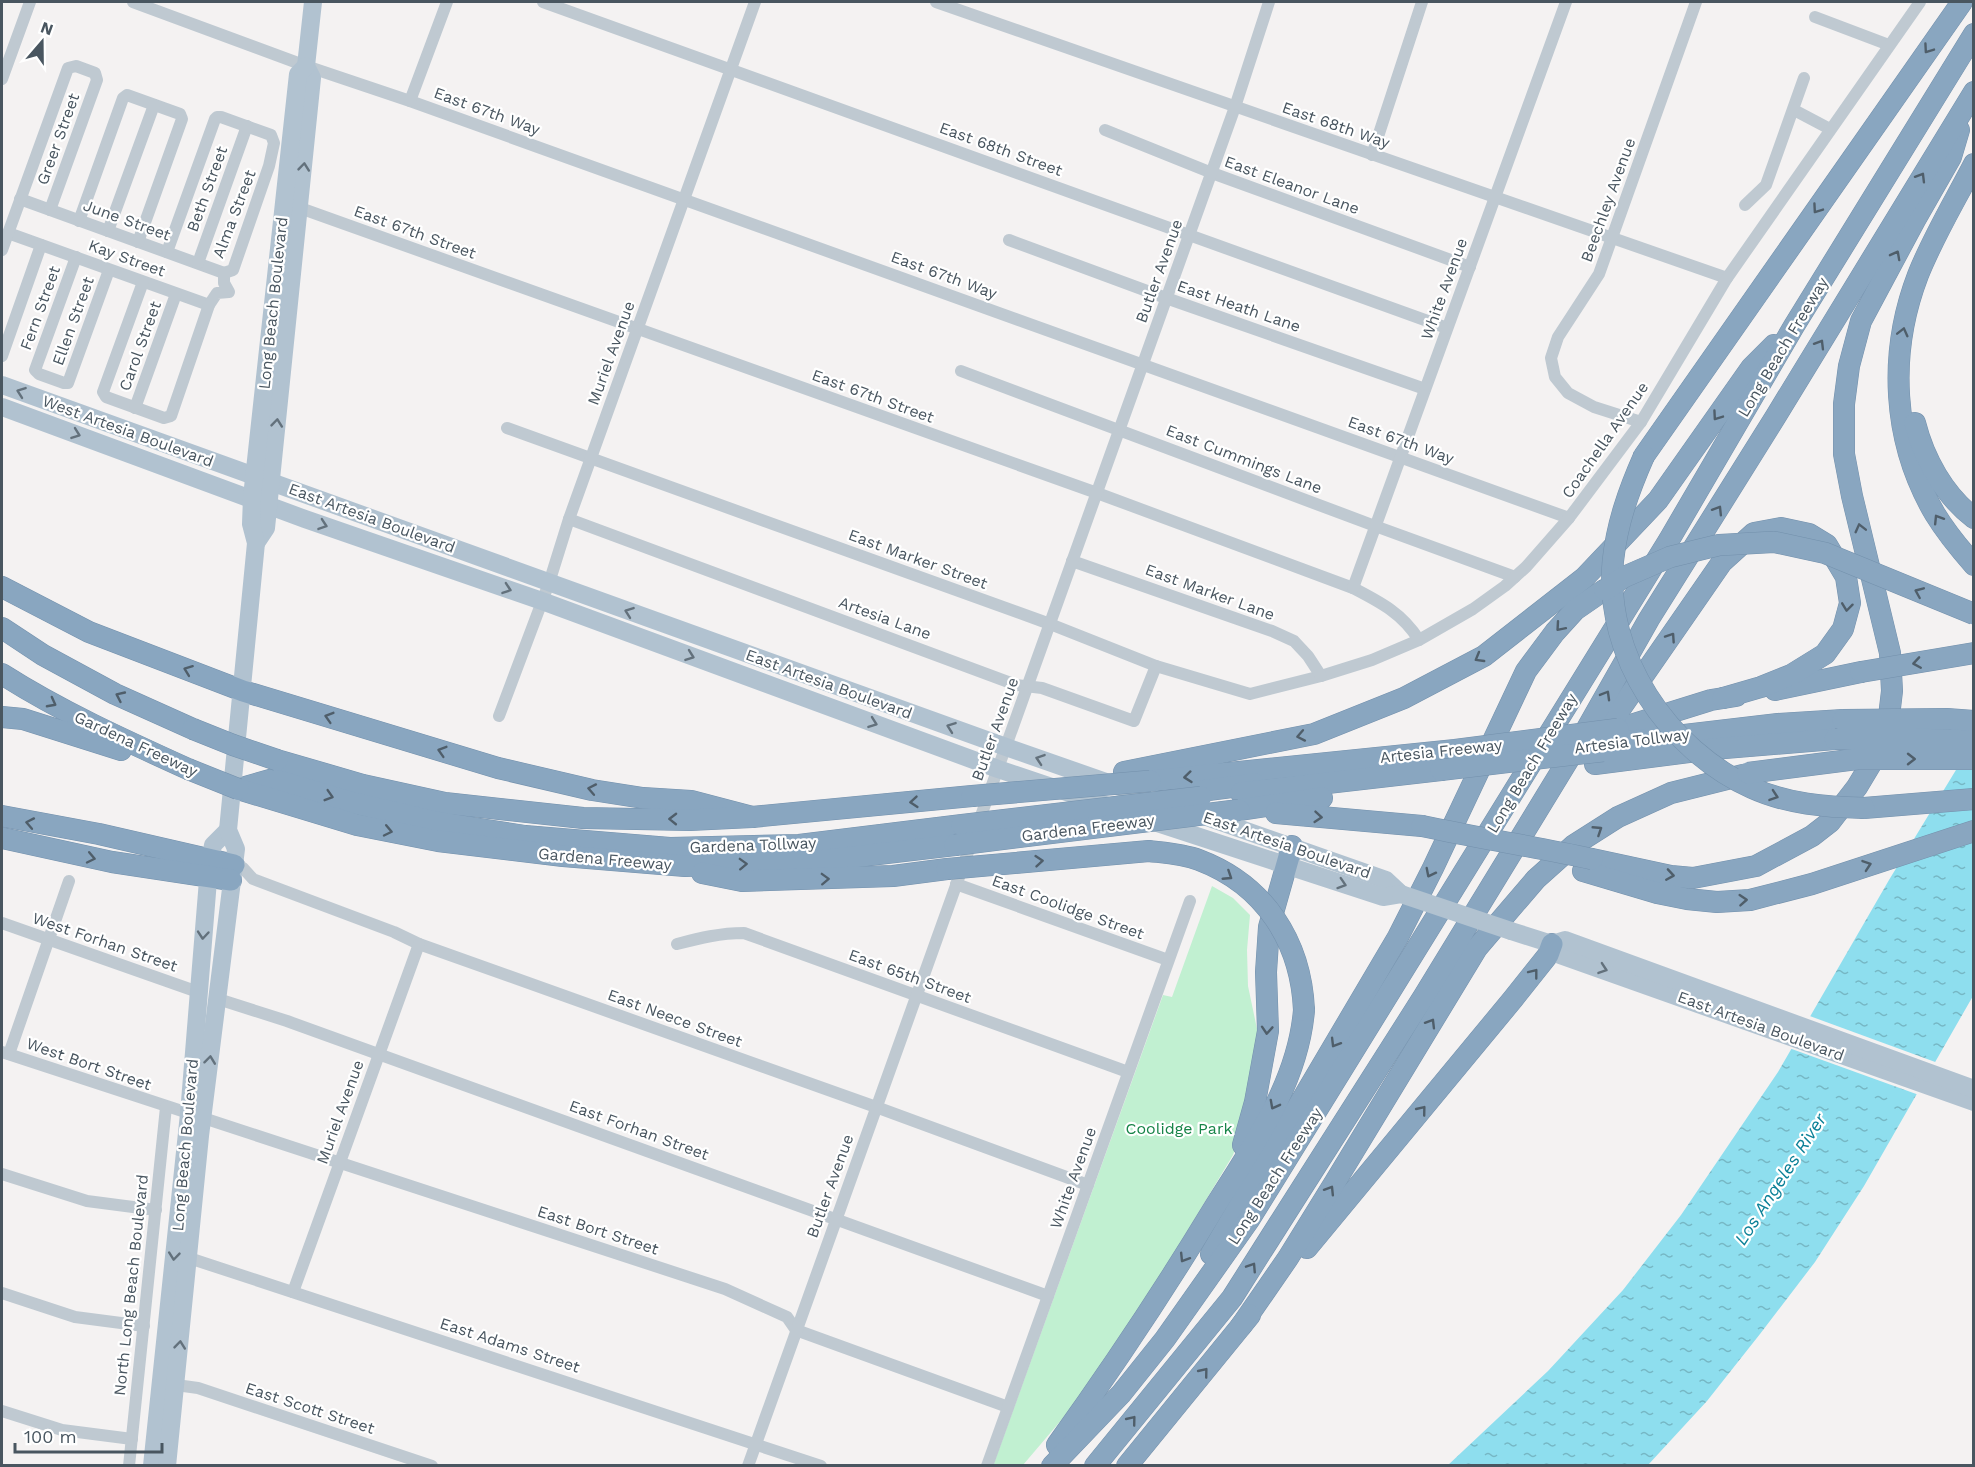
<svg xmlns="http://www.w3.org/2000/svg" width="1975" height="1467" viewBox="0 0 1975 1467" font-family="'Work Sans',sans-serif">
<style>
.park{fill:#c1f0d1}
.water{fill:url(#water-ripples)}
.pier{fill:#f4f2f2}
.lines{fill:none;stroke-linecap:round;stroke-linejoin:round}
.motorway-casing{stroke:#7491ac;stroke-width:22}
.minor{stroke:#bfc9d1;stroke-width:12}
.primary{stroke:#b1c2d0;stroke-width:18}
.motorway{stroke:#89a6c0;stroke-width:21}
.motorway-bridge-casing{stroke:#7491ac;stroke-width:22;stroke-linecap:butt}
.primary-bridge{stroke:#b1c2d0;stroke-width:18}
.motorway-bridge{stroke:#89a6c0;stroke-width:21}
.oneway{stroke:#4f5e6a}
.oneway2{stroke:#63717c}
.labels{text-anchor:middle;dominant-baseline:central;stroke-width:4.5;stroke-linejoin:round;paint-order:stroke}
.street-label{font-size:16px;fill:#495660;stroke:#fff}
.park-label{font-size:16px;fill:#178448;stroke:#fff}
.water-label{font-size:18px;font-style:italic;fill:#0c8198;stroke:#fff}
</style>
<defs>
<pattern id="water-ripples" width="26" height="14" patternUnits="userSpaceOnUse" patternTransform="scale(1.5)"><rect width="26" height="14" fill="#8edeee"/><path d="M2 4q2-2 4 0t4 0M15 11q2-2 4 0t4 0" fill="none" stroke="#76b7c4"/></pattern>
</defs>
<rect width="100%" height="100%" fill="#f4f2f2"/>
<polygon class="park" points="1212,886 1233,898 1250,915 1247,950 1248,986 1261,1048 1255,1093 1233,1155 1119,1345 1063,1418 1023,1465 993,1466 1163,995 1172,997"/>
<polygon class="water" points="1973,742 1973,996 1864,1186 1815,1262 1760,1334 1707,1401 1648,1465 1447,1466 1548,1371 1623,1290 1681,1215 1778,1072 1889,880"/>
<polygon class="pier" points="1807,1015 1938,1063 1919,1095 1789,1048"/>
<g class="lines">
<defs>
<g id="motorway">
<path d="M1974,164c-19,37 -41,73 -56,111 -30,78 -26,166 17,239 11,18 24,34 39,51"/>
<path d="M1915,423c9,36 29,72 59,95"/>
<polyline points="1644,456 1962,2"/>
<polyline points="2,587 89,632 243,691 498,768 592,790 643,798 691,801 752,817"/>
<polyline points="2,628 43,655 115,694 193,729"/>
<path d="M2,674c58,37 122,66 186,95"/>
<polyline points="1775,690 1861,672"/>
<polyline points="2,717 23,719 121,750"/>
<polyline points="1618,729 1711,700 1736,696"/>
<polyline points="1598,741 1722,562 1754,533 1781,528 1809,534 1827,545 1846,577 1850,603 1843,629 1825,654 1791,675 1761,687 1723,698"/>
<polyline points="1608,744 1778,724 1843,720"/>
<polyline points="277,760 363,785 445,803 583,818 690,820 752,817 972,796"/>
<polyline points="1595,764 1713,749 1835,739"/>
<polyline points="1124,772 1314,734 1404,698 1484,656 1584,578 1658,500 1751,368 1774,345"/>
<polyline points="1150,781 1455,750"/>
<polyline points="238,789 273,779 354,803 441,823 525,836 670,848 799,845 962,825"/>
<polyline points="238,789 357,825 438,841 563,856 685,866 819,861 955,845"/>
<polyline points="1185,793 1255,784"/>
<polyline points="1241,793 1441,770"/>
<polyline points="1864,808 1974,799"/>
<polyline points="1239,810 1322,798"/>
<polyline points="1276,813 1422,826"/>
<polyline points="2,816 99,834 234,865"/>
<polyline points="2,838 112,862 231,880"/>
<polyline points="1592,859 1671,876 1693,878 1756,866 1812,836 1830,822 1857,787 1875,757 1888,725 1892,691 1890,653 1852,496 1844,454 1844,404 1849,366 1861,321 1915,220 1951,157 1959,130"/>
<polyline points="1583,871 1657,893 1687,899 1717,902 1750,900 1812,884 1974,831"/>
<polyline points="702,873 742,881 893,876 947,869"/>
<polyline points="1243,1145 1255,1102 1268,1031 1266,972 1269,927 1292,846"/>
<polyline points="1307,1248 1513,999 1548,955 1552,944"/>
<polyline points="1211,1254 1398,937 1433,868 1526,671 1555,632 1575,610 1604,590"/>
<polyline points="1241,1326 1288,1258 1335,1182 1477,948 1536,879 1574,845 1618,817 1671,793 1743,775"/>
<path d="M1057,1445c56,-78 108,-156 157,-237 38,-61 84,-124 90,-198"/>
<polyline points="1052,1466 1121,1394 1165,1339 1249,1220 1669,540 1794,326 1974,34"/>
<polyline points="1095,1466 1232,1298 1263,1249 1424,996 1581,739 1649,619 1776,416 1974,92"/>
<polyline points="1127,1466 1250,1315"/>
</g>
</defs>
<use href="#motorway" class="motorway-casing"/>
<g class="minor">
<polyline points="133,2 306,66 410,101 1569,518"/>
<polyline points="543,2 1447,328"/>
<polyline points="936,2 1727,278"/>
<polyline points="1815,17 1889,45"/>
<polyline points="2,79 30,2"/>
<polyline points="410,101 447,2"/>
<polyline points="1794,110 1830,129"/>
<polyline points="1105,130 1212,173 1470,267"/>
<polyline points="1372,155 1422,2"/>
<polyline points="20,199 224,273"/>
<polyline points="1745,205 1766,185 1804,78"/>
<path d="M300,208l797,285 256,95c27,14 49,25 66,52"/>
<polyline points="79,221 123,98 127,95 180,114 182,119 138,242"/>
<polyline points="108,231 154,105"/>
<polyline points="8,233 209,305"/>
<polyline points="1009,240 1166,298 1425,389"/>
<polyline points="2,250 68,68 76,66 95,73 97,80 50,210"/>
<polyline points="76,257 35,370 39,374 64,383 68,383 109,270"/>
<polyline points="198,263 247,126"/>
<polyline points="143,282 103,392 106,397 164,418 171,416 209,305 217,293 229,292 224,283 224,273 233,270 269,166 274,143 271,135 221,117 217,117 215,119 167,252"/>
<polyline points="2,356 41,245"/>
<polyline points="961,371 1375,526 1515,577"/>
<polyline points="135,408 176,294"/>
<polyline points="1641,422 1594,407 1568,393 1555,377 1551,358 1558,337 1599,274 1696,2"/>
<polyline points="507,428 1050,624 1156,666 1250,694 1321,676 1372,660 1419,640 1473,609 1505,586 1526,567 1569,518 1641,422 1727,278 1920,2"/>
<polyline points="569,519 1016,685 1042,688 1134,721 1156,666"/>
<polyline points="1072,561 1272,631 1294,641 1308,656 1321,676"/>
<polyline points="1353,588 1566,2"/>
<polyline points="499,716 549,583 569,519 755,2"/>
<polyline points="234,865 243,868 253,879 394,932 419,944 876,1107 1088,1185"/>
<polyline points="956,884 1168,960"/>
<polyline points="2,923 198,992"/>
<path d="M677,944c23,-6 43,-11 67,-11l384,139"/>
<polyline points="218,999 287,1021 1048,1296"/>
<polyline points="2,1052 725,1289 787,1317 796,1330 1008,1407"/>
<polyline points="9,1054 69,881"/>
<polyline points="2,1174 87,1201 156,1210"/>
<polyline points="189,1258 821,1466"/>
<polyline points="293,1292 419,944"/>
<polyline points="2,1293 75,1317 144,1326"/>
<polyline points="176,1385 198,1388 432,1466"/>
<polyline points="2,1411 62,1430 132,1439"/>
<polyline points="129,1466 166,1107"/>
<polyline points="748,1466 1235,107 1269,2"/>
<polyline points="987,1466 1190,901"/>
</g>
<g class="primary">
<polyline points="2,385 1006,747 1163,802"/>
<polyline points="2,407 305,519 542,601 998,769 1111,807"/>
<polyline points="256,543 266,528 312,78 306,66 313,2"/>
<polyline points="1201,815 1386,880 1401,894"/>
<polyline points="1151,821 1383,897 1401,894"/>
<polyline points="1511,931 1552,944 1560,955 1974,1102"/>
<polyline points="1552,944 1565,940 1974,1089"/>
<polyline points="152,1466 189,1114 209,868 213,845 228,830"/>
<polyline points="167,1466 200,1136 236,849 228,830 256,543 251,524 252,497 298,74 306,66"/>
</g>
<use href="#motorway" class="motorway"/>
<defs>
<g id="motorway-bridge">
<path d="M1644,456c-15,34 -27,67 -31,105 -9,95 55,189 139,227 35,16 74,19 112,20"/>
<polyline points="1605,590 1624,577 1670,557 1719,545 1774,542 1825,553 1974,614"/>
<polyline points="1861,672 1974,653"/>
<polyline points="1843,720 1947,719 1974,721"/>
<polyline points="193,729 233,745 277,760"/>
<polyline points="1835,739 1915,739 1974,741"/>
<polyline points="1455,750 1618,729"/>
<polyline points="188,769 238,789"/>
<polyline points="1441,770 1603,751"/>
<polyline points="1748,773 1857,759 1974,759"/>
<polyline points="972,796 1150,781"/>
<polyline points="962,825 1201,797"/>
<path d="M1422,826c57,12 113,21 170,33"/>
<polyline points="955,845 1239,810"/>
<path d="M947,869l202,-18c17,2 34,3 50,9 66,25 102,82 105,150"/>
</g>
</defs>
<use href="#motorway-bridge" class="motorway-bridge-casing"/>
<polyline class="primary-bridge" points="1401,894 1511,931"/>
<use href="#motorway-bridge" class="motorway-bridge"/>
</g>
<defs><path id="oneway-chevron" d="M-2-3.5L2.5 0L-2 3.5" fill="none" stroke-width="1.6" stroke-linecap="round" stroke-linejoin="round" transform="scale(1.5)"/></defs>
<g class="oneway">
<use href="#oneway-chevron" transform="translate(1928 49) rotate(125)"/>
<use href="#oneway-chevron" transform="translate(1921 177) rotate(-59)"/>
<use href="#oneway-chevron" transform="translate(1817 209) rotate(125)"/>
<use href="#oneway-chevron" transform="translate(1896 255) rotate(-62)"/>
<use href="#oneway-chevron" transform="translate(1903 332) rotate(-76)"/>
<use href="#oneway-chevron" transform="translate(1820 344) rotate(-59)"/>
<use href="#oneway-chevron" transform="translate(1717 416) rotate(125)"/>
<use href="#oneway-chevron" transform="translate(1718 510) rotate(-58)"/>
<use href="#oneway-chevron" transform="translate(1938 519) rotate(-122)"/>
<use href="#oneway-chevron" transform="translate(1860 528) rotate(-104)"/>
<use href="#oneway-chevron" transform="translate(1919 592) rotate(-157)"/>
<use href="#oneway-chevron" transform="translate(1847 607) rotate(97)"/>
<use href="#oneway-chevron" transform="translate(1560 627) rotate(131)"/>
<use href="#oneway-chevron" transform="translate(1671 637) rotate(-56)"/>
<use href="#oneway-chevron" transform="translate(1479 658) rotate(150)"/>
<use href="#oneway-chevron" transform="translate(1917 663) rotate(171)"/>
<use href="#oneway-chevron" transform="translate(188 670) rotate(-159)"/>
<use href="#oneway-chevron" transform="translate(1606 695) rotate(-60)"/>
<use href="#oneway-chevron" transform="translate(120 696) rotate(-155)"/>
<use href="#oneway-chevron" transform="translate(52 703) rotate(28)"/>
<use href="#oneway-chevron" transform="translate(329 717) rotate(-163)"/>
<use href="#oneway-chevron" transform="translate(1301 736) rotate(169)"/>
<use href="#oneway-chevron" transform="translate(442 751) rotate(-163)"/>
<use href="#oneway-chevron" transform="translate(1911 759)"/>
<use href="#oneway-chevron" transform="translate(1188 777) rotate(174)"/>
<use href="#oneway-chevron" transform="translate(592 789) rotate(-169)"/>
<use href="#oneway-chevron" transform="translate(329 796) rotate(17)"/>
<use href="#oneway-chevron" transform="translate(1774 796) rotate(19)"/>
<use href="#oneway-chevron" transform="translate(914 802) rotate(175)"/>
<use href="#oneway-chevron" transform="translate(1318 817) rotate(5)"/>
<use href="#oneway-chevron" transform="translate(673 819) rotate(-179)"/>
<use href="#oneway-chevron" transform="translate(30 823) rotate(-169)"/>
<use href="#oneway-chevron" transform="translate(1598 830) rotate(-33)"/>
<use href="#oneway-chevron" transform="translate(388 831) rotate(12)"/>
<use href="#oneway-chevron" transform="translate(91 858) rotate(12)"/>
<use href="#oneway-chevron" transform="translate(1039 861) rotate(-5)"/>
<use href="#oneway-chevron" transform="translate(743 864) rotate(-2)"/>
<use href="#oneway-chevron" transform="translate(1867 865) rotate(-19)"/>
<use href="#oneway-chevron" transform="translate(1430 873) rotate(117)"/>
<use href="#oneway-chevron" transform="translate(1670 875) rotate(9)"/>
<use href="#oneway-chevron" transform="translate(1228 876) rotate(33)"/>
<use href="#oneway-chevron" transform="translate(825 879) rotate(-2)"/>
<use href="#oneway-chevron" transform="translate(1743 900) rotate(-4)"/>
<use href="#oneway-chevron" transform="translate(1534 973) rotate(-52)"/>
<use href="#oneway-chevron" transform="translate(1431 1023) rotate(-59)"/>
<use href="#oneway-chevron" transform="translate(1267 1030) rotate(94)"/>
<use href="#oneway-chevron" transform="translate(1335 1043) rotate(121)"/>
<use href="#oneway-chevron" transform="translate(1274 1105) rotate(118)"/>
<use href="#oneway-chevron" transform="translate(1422 1110) rotate(-51)"/>
<use href="#oneway-chevron" transform="translate(1330 1190) rotate(-58)"/>
<use href="#oneway-chevron" transform="translate(1184 1258) rotate(122)"/>
<use href="#oneway-chevron" transform="translate(1252 1267) rotate(-57)"/>
<use href="#oneway-chevron" transform="translate(1204 1372) rotate(-51)"/>
<use href="#oneway-chevron" transform="translate(1132 1420) rotate(-51)"/>
</g>
<g class="oneway2">
<use href="#oneway-chevron" transform="translate(304 167) rotate(-84)"/>
<use href="#oneway-chevron" transform="translate(21 392) rotate(-160)"/>
<use href="#oneway-chevron" transform="translate(277 423) rotate(-84)"/>
<use href="#oneway-chevron" transform="translate(76 434) rotate(20)"/>
<use href="#oneway-chevron" transform="translate(323 525) rotate(19)"/>
<use href="#oneway-chevron" transform="translate(507 589) rotate(19)"/>
<use href="#oneway-chevron" transform="translate(629 612) rotate(-160)"/>
<use href="#oneway-chevron" transform="translate(690 656) rotate(20)"/>
<use href="#oneway-chevron" transform="translate(873 723) rotate(20)"/>
<use href="#oneway-chevron" transform="translate(951 727) rotate(-160)"/>
<use href="#oneway-chevron" transform="translate(1040 759) rotate(-161)"/>
<use href="#oneway-chevron" transform="translate(1342 884) rotate(18)"/>
<use href="#oneway-chevron" transform="translate(203 935) rotate(95)"/>
<use href="#oneway-chevron" transform="translate(1603 969) rotate(19)"/>
<use href="#oneway-chevron" transform="translate(210 1060) rotate(-83)"/>
<use href="#oneway-chevron" transform="translate(174 1256) rotate(96)"/>
<use href="#oneway-chevron" transform="translate(180 1345) rotate(-84)"/>
</g>
<g class="labels">
<g class="street-label">
<text transform="translate(487 111) rotate(20)">East 67th Way</text>
<text transform="translate(1336 125) rotate(19)">East 68th Way</text>
<text transform="translate(58 139) rotate(-70)">Greer Street</text>
<text transform="translate(1001 149) rotate(20)">East 68th Street</text>
<text transform="translate(1292 185) rotate(20)">East Eleanor Lane</text>
<text transform="translate(207 189) rotate(-70)">Beth Street</text>
<text transform="translate(1608 200) rotate(-70)">Beechley Avenue</text>
<text transform="translate(234 214) rotate(-69)">Alma Street</text>
<text transform="translate(127 220) rotate(20)">June Street</text>
<text transform="translate(415 232) rotate(20)">East 67th Street</text>
<text transform="translate(127 258) rotate(20)">Kay Street</text>
<text transform="translate(1159 271) rotate(-70)">Butler Avenue</text>
<text transform="translate(944 275) rotate(20)">East 67th Way</text>
<text transform="translate(1444 289) rotate(-70)">White Avenue</text>
<text transform="translate(273 303) rotate(-84)">Long Beach Boulevard</text>
<text transform="translate(1239 306) rotate(19)">East Heath Lane</text>
<text transform="translate(40 308) rotate(-70)">Fern Street</text>
<text transform="translate(73 321) rotate(-70)">Ellen Street</text>
<text transform="translate(140 346) rotate(-70)">Carol Street</text>
<text transform="translate(1783 347) rotate(-59)">Long Beach Freeway</text>
<text transform="translate(611 353) rotate(-70)">Muriel Avenue</text>
<text transform="translate(873 396) rotate(20)">East 67th Street</text>
<text transform="translate(128 431) rotate(20)">West Artesia Boulevard</text>
<text transform="translate(1401 440) rotate(20)">East 67th Way</text>
<text transform="translate(1605 440) rotate(-55)">Coachella Avenue</text>
<text transform="translate(1244 459) rotate(21)">East Cummings Lane</text>
<text transform="translate(372 518) rotate(20)">East Artesia Boulevard</text>
<text transform="translate(918 559) rotate(20)">East Marker Street</text>
<text transform="translate(1210 592) rotate(20)">East Marker Lane</text>
<text transform="translate(885 618) rotate(20)">Artesia Lane</text>
<text transform="translate(829 684) rotate(20)">East Artesia Boulevard</text>
<text transform="translate(995 729) rotate(-70)">Butler Avenue</text>
<text transform="translate(1632 741) rotate(-7)">Artesia Tollway</text>
<text transform="translate(136 744) rotate(25)">Gardena Freeway</text>
<text transform="translate(1441 751) rotate(-6)">Artesia Freeway</text>
<text transform="translate(1532 763) rotate(-59)">Long Beach Freeway</text>
<text transform="translate(1088 828) rotate(-7)">Gardena Freeway</text>
<text transform="translate(753 845) rotate(-2)">Gardena Tollway</text>
<text transform="translate(1287 845) rotate(19)">East Artesia Boulevard</text>
<text transform="translate(605 859) rotate(5)">Gardena Freeway</text>
<text transform="translate(1068 907) rotate(20)">East Coolidge Street</text>
<text transform="translate(105 942) rotate(19)">West Forhan Street</text>
<text transform="translate(910 976) rotate(20)">East 65th Street</text>
<text transform="translate(675 1018) rotate(20)">East Neece Street</text>
<text transform="translate(1761 1026) rotate(20)">East Artesia Boulevard</text>
<text transform="translate(89 1064) rotate(19)">West Bort Street</text>
<text transform="translate(340 1112) rotate(-70)">Muriel Avenue</text>
<text transform="translate(639 1130) rotate(20)">East Forhan Street</text>
<text transform="translate(185 1145) rotate(-85)">Long Beach Boulevard</text>
<text transform="translate(1275 1176) rotate(-57)">Long Beach Freeway</text>
<text transform="translate(1073 1178) rotate(-70)">White Avenue</text>
<text transform="translate(830 1186) rotate(-70)">Butler Avenue</text>
<text transform="translate(598 1230) rotate(18)">East Bort Street</text>
<text transform="translate(131 1285) rotate(-84)">North Long Beach Boulevard</text>
<text transform="translate(510 1345) rotate(18)">East Adams Street</text>
<text transform="translate(310 1408) rotate(18)">East Scott Street</text>
</g>
<g class="park-label">
<text x="1179" y="1128">Coolidge Park</text>
</g>
<g class="water-label">
<text transform="translate(1780 1179) rotate(-57)">Los Angeles River</text>
</g>
</g>
<rect width="1975" height="1467" fill="none" stroke="#495660" stroke-width="6"/>
<g transform="translate(42 42) rotate(20)" stroke="#ffffff" stroke-width="4.5" paint-order="stroke">
<path d="M0-4.5L10 22L0 15L-10 22Z" fill="#495660"/>
<text y="-9" font-size="16" font-weight="bold" text-anchor="middle" fill="#495660">N</text>
</g>
<path d="M15 1443v9h147v-9" fill="none" stroke="#495660" stroke-width="3"/>
<text x="24" y="1443" font-size="18" fill="#495660" stroke="#ffffff" stroke-width="4.5" paint-order="stroke">100 m</text>
</svg>
